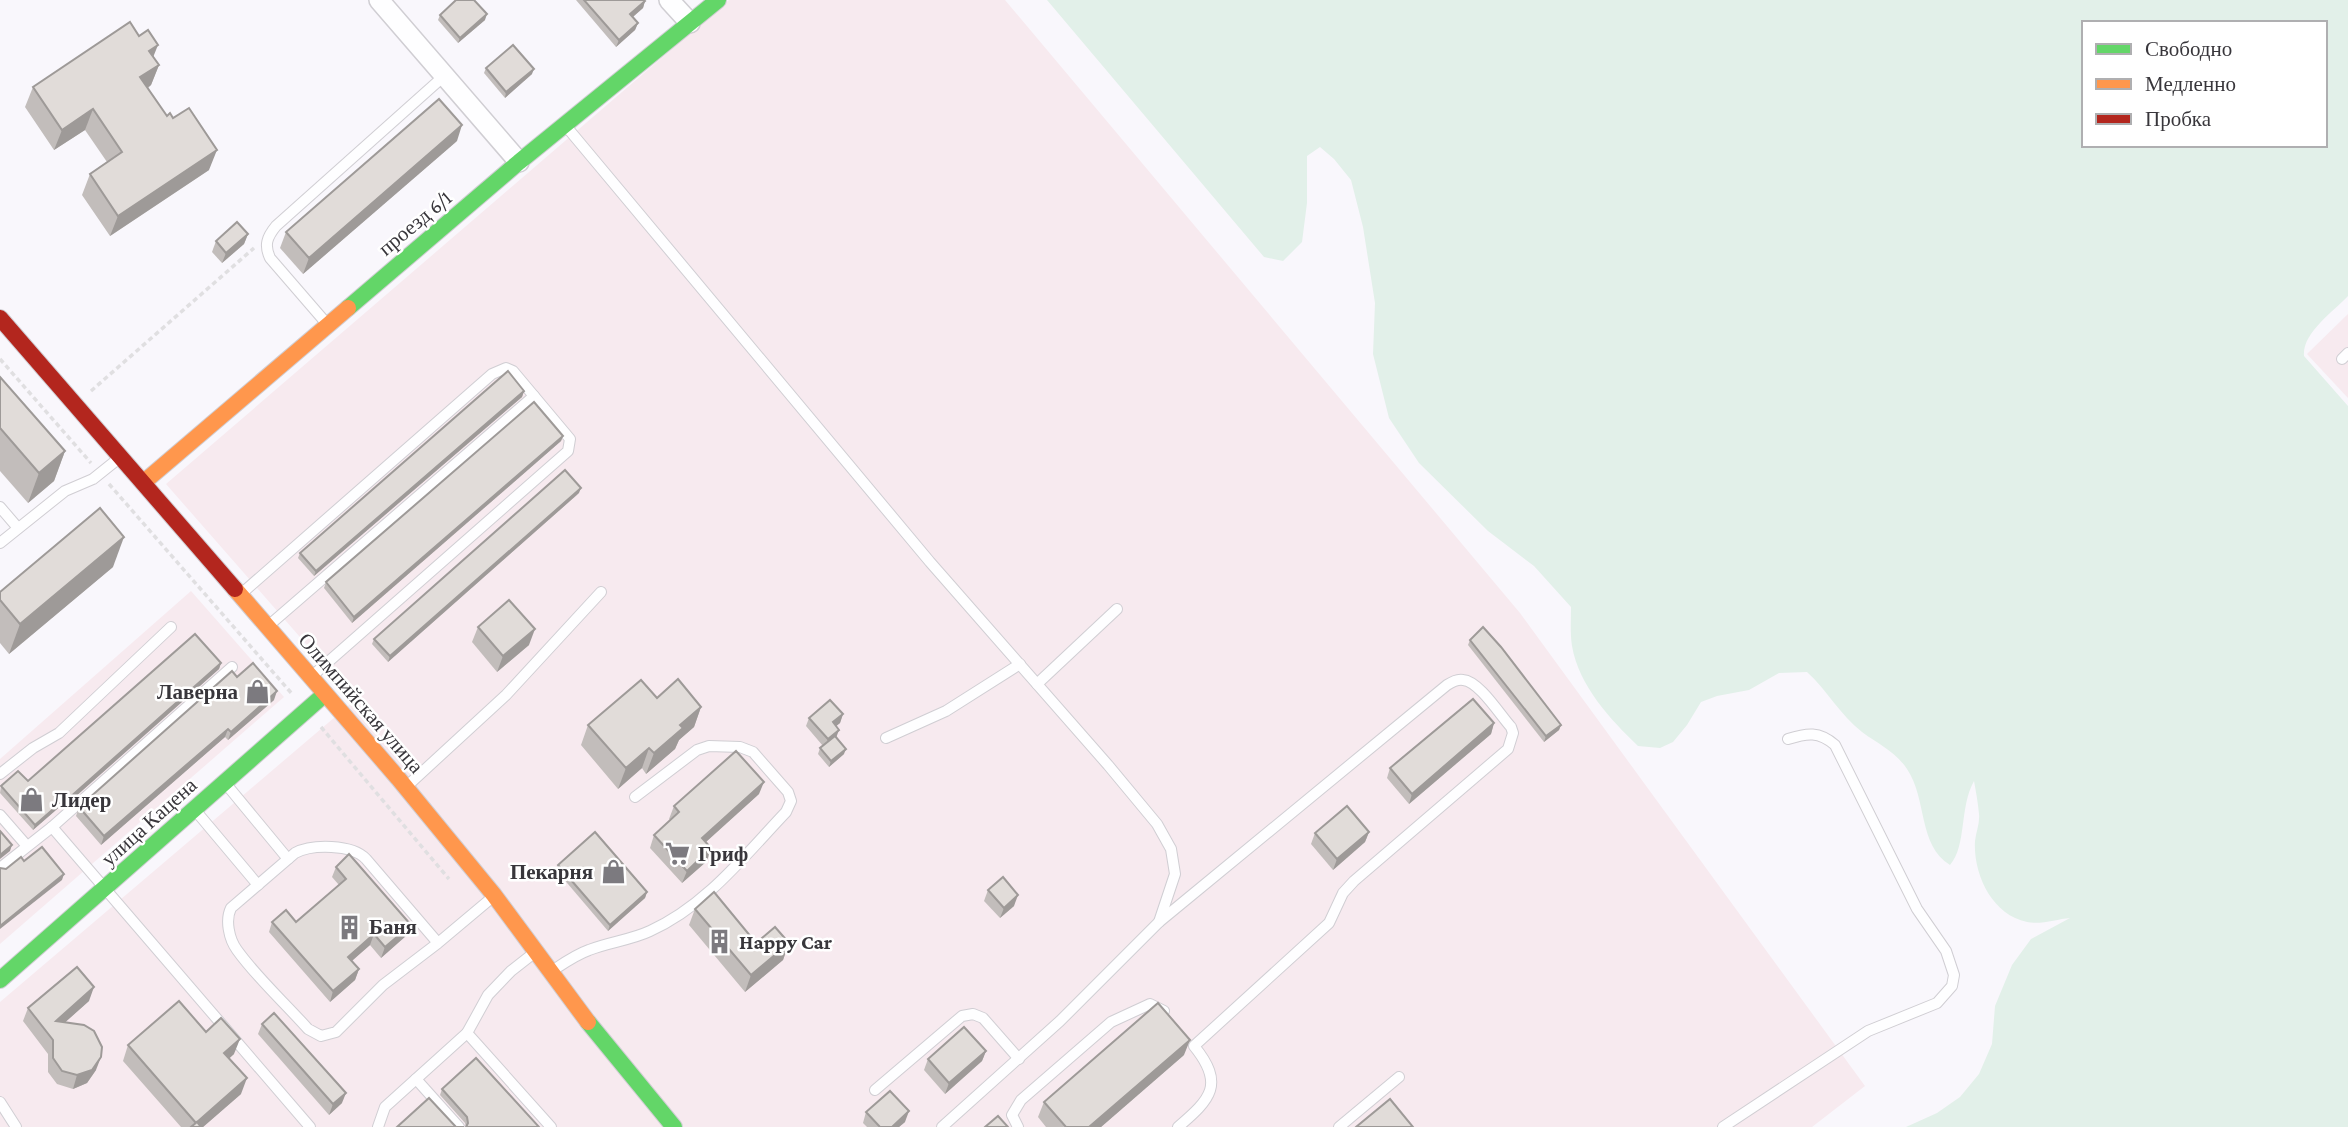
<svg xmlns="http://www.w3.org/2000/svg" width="2348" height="1127" viewBox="0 0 2348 1127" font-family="'Crimson Pro',serif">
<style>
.industrial{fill:#f7eaef}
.green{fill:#e2f0e9;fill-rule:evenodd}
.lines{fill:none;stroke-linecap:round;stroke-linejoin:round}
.lane-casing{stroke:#d0ced3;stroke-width:12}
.street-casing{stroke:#d0ced3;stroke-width:22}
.fast-casing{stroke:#d0ced3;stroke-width:18}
.slow-casing{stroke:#d0ced3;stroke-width:18}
.jam-casing{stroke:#d0ced3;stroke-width:18}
.path{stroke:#e0dfe1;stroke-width:3.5;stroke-dasharray:5 3.5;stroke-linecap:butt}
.lane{stroke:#fefeff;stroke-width:10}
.street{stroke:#fefeff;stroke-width:19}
.fast{stroke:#63d668;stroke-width:16}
.slow{stroke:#ff974d;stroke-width:16}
.jam{stroke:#b3261e;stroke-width:16}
.wall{fill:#c2bdbb}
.shaded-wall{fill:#9e9a98}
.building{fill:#e1dcd9;stroke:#9e9a98;stroke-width:2}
.labels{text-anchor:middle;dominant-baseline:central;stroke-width:5;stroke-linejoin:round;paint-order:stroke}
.street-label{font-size:21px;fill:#38363b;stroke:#fff}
.poi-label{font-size:21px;font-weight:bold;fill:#38363b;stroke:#fff;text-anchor:start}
</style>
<rect width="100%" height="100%" fill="#f9f7fc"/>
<g class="industrial">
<polygon points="729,0 1005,0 1520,613 1865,1086 1812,1127 0,1127 0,1002 355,700 166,484"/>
<polygon points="2348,314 2348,398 2307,354"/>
<polygon points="191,591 284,697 0,944 0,759"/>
</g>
<path class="green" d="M1047,0h1301v296c-15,16 -46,37 -44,60l44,50v721h-442l31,-14 23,-16 19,-23 13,-30 3,-38 17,-41 19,-26 39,-21c-13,1 -29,7 -43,4 -35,-7 -54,-48 -52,-81 1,-9 5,-18 4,-27 -1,-11 -3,-22 -5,-33 -15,27 -7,64 -24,84 -32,-19 -23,-67 -43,-96 -12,-18 -29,-25 -45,-37 -22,-17 -35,-42 -55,-60l-28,1 -30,17 -32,6 -16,6 -14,23 -14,17 -13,6 -22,-2c-28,-27 -59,-60 -66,-100 -2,-13 -1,-27 -1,-39l-37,-41 -46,-35 -69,-68 -30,-45 -16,-64 2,-51 -12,-76 -12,-47 -17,-21 -14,-12 -13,9v47l-5,39 -19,19 -19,-4zM2084,23h241v122h-241z"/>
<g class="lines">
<defs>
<g id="lane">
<polyline points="565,125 930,562 1108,765 1157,824 1171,849 1175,874 1159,922"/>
<path d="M327,324l-57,-66c-6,-13 -3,-21 6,-32l168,-150"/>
<polyline points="2342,359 2348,353"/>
<polyline points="0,507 18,528"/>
<polyline points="0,543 65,491 93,479 118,459"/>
<polyline points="241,594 492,374 506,368 513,371 570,439 568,451 311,677"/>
<polyline points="267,627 534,396"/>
<polyline points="1037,684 1117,609"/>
<polyline points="886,738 946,711 1020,664"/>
<polyline points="0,774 33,748 59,733 171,627"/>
<polyline points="226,784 288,859"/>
<polyline points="406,787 506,695 601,592"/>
<polyline points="195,810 258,885"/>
<polyline points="0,815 27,846"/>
<polyline points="52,827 310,1127"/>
<polyline points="0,868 52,827 232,667"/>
<path d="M438,943l-72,-84c-14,-15 -54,-15 -71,-6l-64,55c-6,12 -2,31 6,42 20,28 48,53 71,79l13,7 15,-4 47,-47 55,-42 56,-47"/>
<path d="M552,971c12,-8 23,-16 37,-21 20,-8 42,-10 61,-19 56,-25 95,-76 136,-119l5,-11 -3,-9 -35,-40 -13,-5 -31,-1 -12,4 -62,47"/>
<polyline points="467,1033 551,1127"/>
<polyline points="416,1079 459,1127"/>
<polyline points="875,1090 962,1016 973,1014 983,1018 1019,1059"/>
<polyline points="0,1102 16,1127"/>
<polyline points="378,1127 385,1107 467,1033 488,995 511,971 534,953"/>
<path d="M942,1127l118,-106 99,-99 288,-237c5,-3 10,-6 16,-5 16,1 37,35 48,47l2,6 -5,16 -154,132 -11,12 -14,30 -135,123c31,38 17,53 -16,81"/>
<polyline points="1018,1127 1012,1115 1021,1100 1111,1022 1150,1004 1164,1011"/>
<polyline points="1339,1127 1399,1077"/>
<path d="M1723,1127l145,-96 69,-28 15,-17 2,-11 -8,-24 -29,-42 -82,-164c-16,-14 -28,-12 -47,-6"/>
</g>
<g id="street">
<polyline points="379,0 519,162"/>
<polyline points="669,0 690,23"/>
</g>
<g id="fast">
<polyline points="348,308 519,162 718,0"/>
<polyline points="0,980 325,694"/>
<polyline points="588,1022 674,1127"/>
</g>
<g id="slow">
<polyline points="144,482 348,308"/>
<polyline points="235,589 398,778 494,895 588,1022"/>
</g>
<polyline id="jam" points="0,318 235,589"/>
</defs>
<use href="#lane" class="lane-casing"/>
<use href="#street" class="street-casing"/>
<use href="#fast" class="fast-casing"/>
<use href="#slow" class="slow-casing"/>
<use href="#jam" class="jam-casing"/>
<g class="path">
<polyline points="0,359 91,463"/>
<polyline points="91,391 254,248"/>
<polyline points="109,484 293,695"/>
<polyline points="321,727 449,879"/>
</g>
<use href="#lane" class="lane"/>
<use href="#street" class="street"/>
<use href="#fast" class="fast"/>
<use href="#slow" class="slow"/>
<use href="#jam" class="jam"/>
</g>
<g class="wall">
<polygon points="576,0 644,0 645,1 643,8 633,17 638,23 635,30 616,47"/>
<polygon points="440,15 485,20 458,43 438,20"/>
<polygon points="153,57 159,65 151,85 148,88 167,116 209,170 110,236 82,195 90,174 107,162 85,130 54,150 25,107 33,87"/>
<polygon points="486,68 532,74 505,98 484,73"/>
<polygon points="457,141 303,274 280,248 286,232"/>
<polygon points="248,234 244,244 222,263 212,252 216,241"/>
<polygon points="0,377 65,451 54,481 28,503 0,471"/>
<polygon points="524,391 522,397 314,576 298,558 300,553"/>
<polygon points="563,436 561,441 352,623 324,588 326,582"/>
<polygon points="579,493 388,662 372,644 374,639"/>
<polygon points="113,567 9,654 0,643 0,592"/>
<polygon points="478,627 529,645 497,672 472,642"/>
<polygon points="1470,640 1561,725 1559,730 1544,742 1468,645"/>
<polygon points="221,663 219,669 66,805 64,803 33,830 0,793 1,786 28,781"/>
<polygon points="237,677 274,700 228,740 225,737 101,845 76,816 79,807"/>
<polygon points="657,698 701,707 694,727 679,740 675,749 646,774 642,768 618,789 581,745 588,725"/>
<polygon points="843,714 840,723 836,726 836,737 844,754 829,767 818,754 820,748 823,746 806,726 809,718"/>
<polygon points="1494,723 1491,734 1409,804 1387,778 1390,768"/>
<polygon points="759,794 706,842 711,848 707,861 682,883 650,848 654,835 671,820 669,819 674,806"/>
<polygon points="1369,832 1365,842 1333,870 1311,844 1315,833"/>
<polygon points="558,865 647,892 645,898 608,931 556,870"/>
<polygon points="336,867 411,925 407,935 381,958 370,945 351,961 359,969 355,980 330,1002 269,932 272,922 296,922 339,885 332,877"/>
<polygon points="988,890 1014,906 1000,918 984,901"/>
<polygon points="695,909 756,943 789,943 783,960 745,992 689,925"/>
<polygon points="89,1001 65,1022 96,1070 87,1083 73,1089 57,1084 48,1072 48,1054 23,1021 28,1008"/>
<polygon points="262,1024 342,1103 329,1115 258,1034"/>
<polygon points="206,1032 234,1054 229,1058 241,1094 203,1127 181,1127 123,1061 128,1045"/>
<polygon points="986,1051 982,1061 945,1094 924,1070 928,1059"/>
<polygon points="1184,1055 1101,1127 1046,1127 1038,1117 1044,1102"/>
<polygon points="442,1089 539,1127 466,1127 465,1123 440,1095"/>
<polygon points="866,1112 905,1122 899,1127 867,1127 863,1123"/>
</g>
<g class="shaded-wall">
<polygon points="645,1 643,8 628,21 630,14"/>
<polygon points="487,14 485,20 458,43 460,38"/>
<polygon points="638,23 635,30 616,47 619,40"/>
<polygon points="158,45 150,65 149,51"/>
<polygon points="159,65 151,85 133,98 140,77"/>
<polygon points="534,69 532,74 505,98 506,92"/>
<polygon points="93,109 85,130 54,150 62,130"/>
<polygon points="462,125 457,141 303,274 309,258"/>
<polygon points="217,150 209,170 110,236 118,216"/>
<polygon points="248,234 244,244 222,263 226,253"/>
<polygon points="524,391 522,397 314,576 316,571"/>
<polygon points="563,436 561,441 352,623 354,617"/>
<polygon points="65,451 54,481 28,503 39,473"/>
<polygon points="581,488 579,493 388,662 390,656"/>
<polygon points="124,537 113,567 9,654 20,624"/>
<polygon points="535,629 529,645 497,672 503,656"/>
<polygon points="221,663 219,669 66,805 68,799"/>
<polygon points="277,691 274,700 228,740 231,732"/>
<polygon points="701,707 694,727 679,740 675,749 646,774 654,753 680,725"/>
<polygon points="843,714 840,723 830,731 833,722"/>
<polygon points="1494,723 1491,734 1409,804 1412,794"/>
<polygon points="1561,725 1559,730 1544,742 1546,736"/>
<polygon points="228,729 225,737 101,845 104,836"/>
<polygon points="839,730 836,738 825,748 828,739"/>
<polygon points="649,748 642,768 618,789 626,768"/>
<polygon points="846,749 844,754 829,767 831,761"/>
<polygon points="764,782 759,794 697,850 702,838"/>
<polygon points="66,798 64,803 33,830 35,825"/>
<polygon points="1369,832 1365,842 1333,870 1337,859"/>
<polygon points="12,845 10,851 0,859 0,855"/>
<polygon points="711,848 707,861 682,883 687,871"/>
<polygon points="64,874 62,880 0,929 0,926"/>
<polygon points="647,892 645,898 608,931 610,925"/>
<polygon points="1018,895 1014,906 1000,918 1004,908"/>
<polygon points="411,925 407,935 381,958 385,947"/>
<polygon points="374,934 370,945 344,968 348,957"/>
<polygon points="789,943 783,960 745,992 751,975"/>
<polygon points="359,969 355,980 330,1002 333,991"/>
<polygon points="94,987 89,1001 51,1035 56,1021"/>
<polygon points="240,1039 234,1054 219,1068 224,1053"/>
<polygon points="1190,1040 1184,1055 1101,1127 1089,1127"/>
<polygon points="986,1051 982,1061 945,1094 949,1083"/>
<polygon points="101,1057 96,1070 87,1083 73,1089 77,1075"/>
<polygon points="247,1078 241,1094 203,1127 195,1127 196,1123"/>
<polygon points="346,1093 342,1103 329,1115 333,1104"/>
<polygon points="909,1111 905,1122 899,1127 892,1127"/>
</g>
<g class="building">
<polygon points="456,0 474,0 487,14 460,38 440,15"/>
<polygon points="584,0 644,0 645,1 630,14 638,23 619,40"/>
<polygon points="130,22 139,36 148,30 158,45 149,51 159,65 140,77 167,116 170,113 173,118 189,108 217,150 118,216 90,174 122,152 93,109 62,130 33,87"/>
<polygon points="513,45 534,69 506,92 486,68"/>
<polygon points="439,99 462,125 309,258 286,232"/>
<polygon points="237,222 248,234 226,253 216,241"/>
<polygon points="508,371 524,391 316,571 300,553"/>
<polygon points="0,377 65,451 39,473 0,428"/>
<polygon points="534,402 563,436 354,617 326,582"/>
<polygon points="565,470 581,488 390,656 374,639"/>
<polygon points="100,508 124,537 20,624 0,600 0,592"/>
<polygon points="509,600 535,629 503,656 478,627"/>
<polygon points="1483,627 1501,647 1561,725 1546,736 1470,640"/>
<polygon points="195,634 221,663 68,799 66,798 35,825 1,786 18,771 28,781"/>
<polygon points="253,663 277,691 231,732 228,729 104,836 79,807 232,671 237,677"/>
<polygon points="678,679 701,707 680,725 683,728 654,753 649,748 626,768 588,725 641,680 657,698"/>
<polygon points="1473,699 1494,723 1412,794 1390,768"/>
<polygon points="830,700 843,714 833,722 839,730 828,739 809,718"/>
<polygon points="835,736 846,749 831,761 820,748"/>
<polygon points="736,751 764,782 702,838 711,848 687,871 654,835 679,812 674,806"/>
<polygon points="1347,806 1369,832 1337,859 1315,833"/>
<polygon points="0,831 12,845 0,855"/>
<polygon points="595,832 647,892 610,925 558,865"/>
<polygon points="42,847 64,874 0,926 0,868 6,869 21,857 24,861"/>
<polygon points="349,854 411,925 385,947 374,934 348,957 359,969 333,991 272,922 286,910 296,922 346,879 336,867"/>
<polygon points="1003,877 1018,895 1004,908 988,890"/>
<polygon points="714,892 756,943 775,927 789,943 751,975 695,909"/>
<polygon points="77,967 94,987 56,1021 84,1025 94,1031 102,1047 101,1057 92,1070 77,1075 62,1071 53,1058 53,1040 28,1008"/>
<polygon points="179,1001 206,1032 221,1018 240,1039 224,1053 247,1078 196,1123 128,1045"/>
<polygon points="1158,1003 1190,1040 1089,1127 1066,1127 1044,1102"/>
<polygon points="274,1013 346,1093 333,1104 262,1024"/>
<polygon points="964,1027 986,1051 949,1083 928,1059"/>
<polygon points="476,1058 539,1127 466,1127 468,1123 467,1117 442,1089"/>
<polygon points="890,1091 909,1111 892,1127 880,1127 866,1112"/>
<polygon points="429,1098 456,1127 464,1127 397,1127"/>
<polygon points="1390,1099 1413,1127 1356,1127"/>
<polygon points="998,1116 1008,1127 985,1127"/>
<polygon points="197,1122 201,1127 191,1127"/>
</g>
<defs>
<symbol id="shop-bare" viewBox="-9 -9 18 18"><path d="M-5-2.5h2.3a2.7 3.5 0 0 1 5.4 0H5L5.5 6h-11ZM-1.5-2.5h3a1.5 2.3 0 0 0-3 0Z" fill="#7c7a7f" stroke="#fff" stroke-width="2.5" paint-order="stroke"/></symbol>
<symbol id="supermarket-bare" viewBox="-9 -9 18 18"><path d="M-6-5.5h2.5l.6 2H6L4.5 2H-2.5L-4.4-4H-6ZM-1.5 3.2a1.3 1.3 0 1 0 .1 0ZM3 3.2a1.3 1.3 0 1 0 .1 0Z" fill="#7c7a7f" stroke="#fff" stroke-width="2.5" paint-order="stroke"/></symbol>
<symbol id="building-bare" viewBox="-9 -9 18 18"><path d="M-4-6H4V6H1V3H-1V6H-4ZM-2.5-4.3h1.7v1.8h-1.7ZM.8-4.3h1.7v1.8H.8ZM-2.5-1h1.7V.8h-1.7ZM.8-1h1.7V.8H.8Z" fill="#7c7a7f" stroke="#fff" stroke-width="2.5" paint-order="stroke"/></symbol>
</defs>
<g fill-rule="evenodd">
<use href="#shop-bare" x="240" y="674" width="35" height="35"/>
<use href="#shop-bare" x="14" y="782" width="35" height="35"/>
<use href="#supermarket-bare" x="660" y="836" width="35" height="35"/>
<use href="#shop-bare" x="596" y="854" width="35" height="35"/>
<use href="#building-bare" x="332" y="910" width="35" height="35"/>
<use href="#building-bare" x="702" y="924" width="35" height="35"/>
</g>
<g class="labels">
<g class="street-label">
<text transform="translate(415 223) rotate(-40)">проезд 6/1</text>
<text transform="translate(361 703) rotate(49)">Олимпийская улица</text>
<text transform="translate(149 822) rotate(-42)">улица Кацена</text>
</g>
<g class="poi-label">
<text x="238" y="692" text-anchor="end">Лаверна</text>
<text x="52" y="800">Лидер</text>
<text x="698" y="854">Гриф</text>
<text x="593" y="872" text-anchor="end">Пекарня</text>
<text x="369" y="927">Баня</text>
<text x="739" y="942">Happy Car</text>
</g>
</g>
<rect x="2082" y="21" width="245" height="126" fill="#ffffff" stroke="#afafb1" stroke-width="2"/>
<rect x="2096" y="44" width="35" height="10" fill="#63d668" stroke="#afafb1" stroke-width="2"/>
<text x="2145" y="56" font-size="21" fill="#38363b">Свободно</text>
<rect x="2096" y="79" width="35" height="10" fill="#ff974d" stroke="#afafb1" stroke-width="2"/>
<text x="2145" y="91" font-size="21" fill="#38363b">Медленно</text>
<rect x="2096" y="114" width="35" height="10" fill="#b3261e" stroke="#afafb1" stroke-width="2"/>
<text x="2145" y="126" font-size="21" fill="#38363b">Пробка</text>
</svg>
